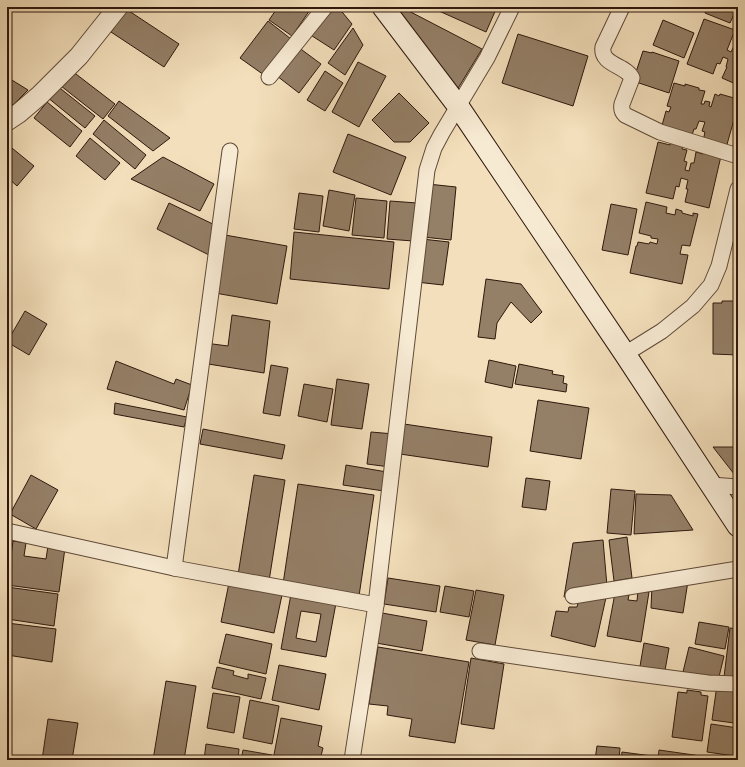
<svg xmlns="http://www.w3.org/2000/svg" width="745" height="767" viewBox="0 0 745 767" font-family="'IM FELL DW Pica',serif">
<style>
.building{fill:#947f67;stroke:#2e180d;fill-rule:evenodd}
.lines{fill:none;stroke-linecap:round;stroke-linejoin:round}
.minor-casing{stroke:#5f4a38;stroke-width:17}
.tertiary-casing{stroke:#5f4a38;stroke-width:21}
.secondary-casing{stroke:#2e180d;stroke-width:23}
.minor{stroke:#f7ead3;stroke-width:15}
.tertiary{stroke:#f7ead3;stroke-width:19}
.secondary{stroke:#f7ead3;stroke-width:21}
</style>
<rect width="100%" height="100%" fill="#f3dfbb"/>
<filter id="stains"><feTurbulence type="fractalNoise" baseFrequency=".005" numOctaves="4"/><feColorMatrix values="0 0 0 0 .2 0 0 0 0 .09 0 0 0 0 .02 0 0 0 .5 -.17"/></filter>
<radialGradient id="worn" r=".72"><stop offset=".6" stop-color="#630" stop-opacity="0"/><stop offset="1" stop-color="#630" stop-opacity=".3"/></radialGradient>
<g class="building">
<polygon points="278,7 312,7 292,36 269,20"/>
<polygon points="330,7 338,7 352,24 334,50 309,34"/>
<polygon points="430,7 497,7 486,32"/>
<polygon points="707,7 738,7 738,13 735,12 730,23 705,13"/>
<polygon points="403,8 482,49 457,90 399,15"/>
<polygon points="126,9 179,44 164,67 111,32"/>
<polygon points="704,19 735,30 727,50 731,52 734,46 737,48 738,44 738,85 722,78 727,67 726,67 728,59 723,57 720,64 717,63 713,74 687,64"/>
<polygon points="663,20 694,33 684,58 653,45"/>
<polygon points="268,21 291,39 264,75 240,58"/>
<polygon points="353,28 363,45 345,75 328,63"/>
<polygon points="518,34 588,56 573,106 502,83"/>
<polygon points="298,47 321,64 299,93 277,76"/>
<polygon points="643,51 652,53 652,52 679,61 669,93 633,81"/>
<polygon points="358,62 386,76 359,127 332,112"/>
<polygon points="72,71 115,104 103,119 61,86"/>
<polygon points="325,71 343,83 325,111 307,100"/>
<polygon points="7,77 28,90 13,105 7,101"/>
<polygon points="674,83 685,86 685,84 699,88 699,90 705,91 701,104 704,104 705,101 710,102 709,106 711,107 715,94 719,96 720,94 734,98 733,100 738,101 738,105 726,148 703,141 705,132 702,131 705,122 699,121 696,129 694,129 691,138 661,129 666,111 669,112 671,107 667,106"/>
<polygon points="56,85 95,116 85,128 47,97"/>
<polygon points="399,93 429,123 410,142 394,142 372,120"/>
<polygon points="119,101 170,138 153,151 108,116"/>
<polygon points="47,102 82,131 70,147 34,118"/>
<polygon points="104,120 146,155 135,169 93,134"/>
<polygon points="348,134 406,157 391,195 333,172"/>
<polygon points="90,138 120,163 105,180 76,156"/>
<polygon points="658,142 670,145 671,142 683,145 682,149 687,150 684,161 687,162 685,170 689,171 691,163 694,163 696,152 703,154 703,151 721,156 709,208 685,202 688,189 686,189 688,180 681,178 679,187 676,186 673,199 646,193"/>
<polygon points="7,144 34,166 17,186 7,177"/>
<polygon points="163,157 214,184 200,211 131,179"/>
<polygon points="428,184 456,187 451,240 423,237"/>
<polygon points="329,190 355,195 349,231 323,226"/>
<polygon points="299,193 323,196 319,232 294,229"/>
<polygon points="356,198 387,201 384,238 352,235"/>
<polygon points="390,201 417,203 413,241 387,239"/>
<polygon points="646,202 667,207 666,213 675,215 676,209 682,211 682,213 693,216 693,213 698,214 690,246 682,245 680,254 688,255 682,284 630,273 636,246 637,246 638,242 649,244 650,242 657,244 658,239 651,238 651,236 639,233"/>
<polygon points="169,203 217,226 213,257 157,229"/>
<polygon points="611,204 637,209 628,255 602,250"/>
<polygon points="294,232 394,242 389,289 290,279"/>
<polygon points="225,235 287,246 277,304 215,293"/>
<polygon points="422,239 449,242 443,285 416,282"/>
<polygon points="486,279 521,284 542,312 531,323 511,302 497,323 495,339 478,337"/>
<polygon points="722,301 738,301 738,355 713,354 713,303 722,303"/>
<polygon points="25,311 47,324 29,355 7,342"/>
<polygon points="232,315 270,321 264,373 202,363 205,343 228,346"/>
<polygon points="489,360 516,366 512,388 485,382"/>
<polygon points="116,361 174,384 176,379 192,385 184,410 107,389"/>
<polygon points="519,364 553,371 552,374 564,376 563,383 567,384 566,392 515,384"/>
<polygon points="271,365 288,368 280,416 263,413"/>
<polygon points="337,379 369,384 362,429 331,425"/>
<polygon points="304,384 333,389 327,422 298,416"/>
<polygon points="538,400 589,408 581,459 530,451"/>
<polygon points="115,403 187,417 184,427 114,414"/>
<polygon points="404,424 492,437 488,467 400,454"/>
<polygon points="203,429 285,445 282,459 200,444"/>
<polygon points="371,432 394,434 390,467 367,464"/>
<polygon points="713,447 738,447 738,479"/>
<polygon points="346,465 387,472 384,491 343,485"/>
<polygon points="31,475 58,490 36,529 10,514"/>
<polygon points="254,475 285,480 269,581 238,575"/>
<polygon points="526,478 550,481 546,510 522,507"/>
<polygon points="298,484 374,495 359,596 283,584"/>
<polygon points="611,489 635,491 631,535 607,533"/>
<polygon points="636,494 671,495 693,530 634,534"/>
<polygon points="627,537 632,578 614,581 609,540"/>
<polygon points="603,540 607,586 564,597 573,543"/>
<polygon points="13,541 26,543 24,556 46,559 48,546 65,548 59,592 7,585"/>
<polygon points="388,578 440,586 436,612 384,604"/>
<polygon points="688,581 683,613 651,608 652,585"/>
<polygon points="229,583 282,595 274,633 221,622"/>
<polygon points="445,586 474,591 469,617 440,612"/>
<polygon points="7,587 58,594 54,626 7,619"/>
<polygon points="476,590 504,595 495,645 466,640"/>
<polygon points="638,590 649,592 641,642 607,636 615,593 629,595 628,600 637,601"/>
<polygon points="607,593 595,647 551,636 556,611 568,612 569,607 577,607 579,599"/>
<path d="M291,594l45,9 -10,54 -45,-8zM301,611l20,3 -5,28 -20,-4z"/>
<polygon points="382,613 427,621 422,651 376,643"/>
<polygon points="699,622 729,627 725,649 695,644"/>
<polygon points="7,623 56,629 52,662 7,655"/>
<polygon points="730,628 738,629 738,679 724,677"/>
<polygon points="226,634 272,644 266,674 219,663"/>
<polygon points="644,643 669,648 664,676 639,672"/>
<polygon points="378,647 469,662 455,743 409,736 412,719 387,715 388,706 369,704"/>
<polygon points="689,647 724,656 718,681 683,672"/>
<polygon points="471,658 504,664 494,729 461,724"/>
<polygon points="279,665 326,674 319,710 272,700"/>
<polygon points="217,667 234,671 233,675 248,679 248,674 266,678 261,699 212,688"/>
<polygon points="166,681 196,686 184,760 153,760"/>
<polygon points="717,685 738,688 734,723 712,720"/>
<polygon points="687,690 701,692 701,695 708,696 702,741 672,737 678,692 687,693"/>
<polygon points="213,693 240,697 234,733 207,728"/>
<polygon points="250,700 279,706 272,744 243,738"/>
<polygon points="281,718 322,726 318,746 323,748 320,760 273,760"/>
<polygon points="48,719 78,723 72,760 42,760"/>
<polygon points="711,724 738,728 734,756 707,752"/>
<polygon points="206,744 239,749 238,760 204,760"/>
<polygon points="597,746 620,748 619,760 595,760"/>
<polygon points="243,750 272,755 271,760 241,760"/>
<polygon points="659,750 701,756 701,760 658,760"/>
<polygon points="622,752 652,756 652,760 621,760"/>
</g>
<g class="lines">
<defs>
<g id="minor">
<path d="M622,7l-19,40c-3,18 23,18 29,31l-10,26c-1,5 0,8 3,11l35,17 78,24"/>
<polyline points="269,77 325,7"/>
<polyline points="625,354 662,331 693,306 711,285 719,266 738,189"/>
<polyline points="711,485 738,487"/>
<polyline points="7,531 174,568 376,605"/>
<polyline points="174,568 230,151"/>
<polyline points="573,596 738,569"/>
<polyline points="480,651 624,672 708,683 738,684"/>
<polyline points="352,760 376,605 427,170 434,148 442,133 487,58 512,7"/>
</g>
<polyline id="tertiary" points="7,121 19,113 40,95 79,56 118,7"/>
<polyline id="secondary" points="383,7 458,106 625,354 738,526"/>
</defs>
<use href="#minor" class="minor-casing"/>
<use href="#tertiary" class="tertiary-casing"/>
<use href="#secondary" class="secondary-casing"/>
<use href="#minor" class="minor"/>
<use href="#tertiary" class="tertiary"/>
<use href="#secondary" class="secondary"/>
</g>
<rect width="745" height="767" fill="none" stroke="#f3dfbb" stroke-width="24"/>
<rect x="8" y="8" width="729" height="751" fill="none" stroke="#2e180d" stroke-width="2"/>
<rect x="12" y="12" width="721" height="743" fill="none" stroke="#2e180d"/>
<rect width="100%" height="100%" filter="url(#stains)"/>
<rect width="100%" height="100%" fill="url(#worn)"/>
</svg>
